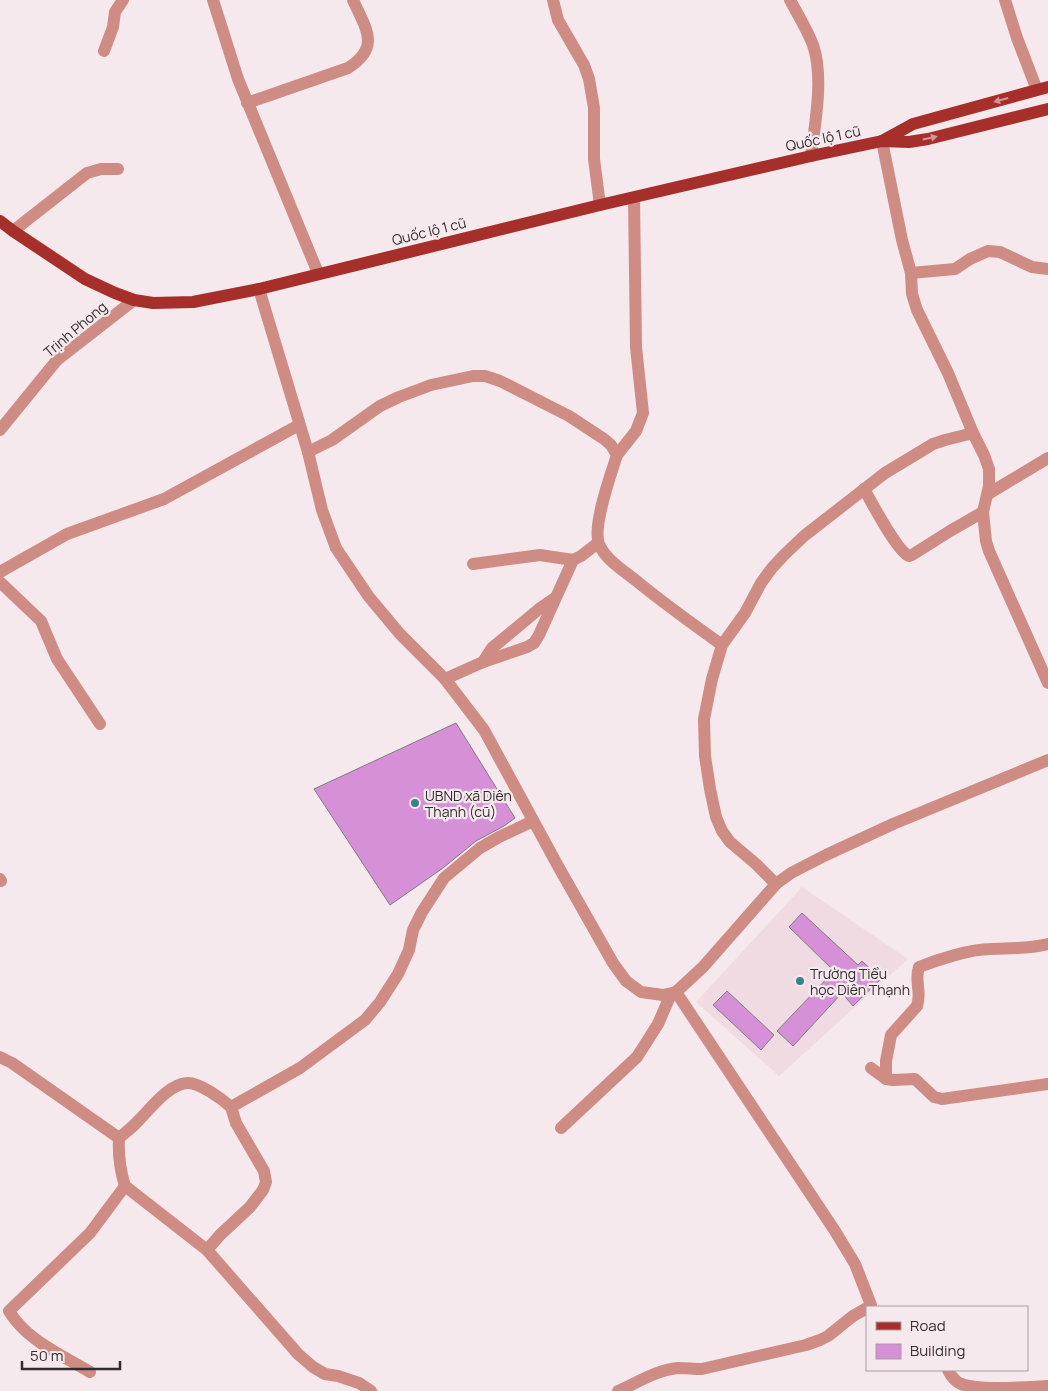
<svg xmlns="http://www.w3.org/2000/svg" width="1048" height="1391" viewBox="0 0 1048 1391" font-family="Manrope,sans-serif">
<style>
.built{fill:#f0dbe2}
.building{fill:#d690d7;stroke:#827b82}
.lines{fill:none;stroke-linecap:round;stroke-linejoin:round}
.minor{stroke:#cf8c84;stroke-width:12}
.major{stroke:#a72f2b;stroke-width:12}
.oneway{fill:#d29596}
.poi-dot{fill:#3a828b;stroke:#f5e9ed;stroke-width:2}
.labels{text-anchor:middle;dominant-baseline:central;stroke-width:4.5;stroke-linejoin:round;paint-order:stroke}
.street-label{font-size:14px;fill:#312c2e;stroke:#f5e9ed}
.poi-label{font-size:14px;fill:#312c2e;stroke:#f5e9ed;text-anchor:start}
</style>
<rect width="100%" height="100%" fill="#f5e9ed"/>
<polygon class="built" points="802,887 908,959 779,1076 696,1002"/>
<g class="building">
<polygon points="456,723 515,818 504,826 476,841 443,868 390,905 314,789"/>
<polygon points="802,913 858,965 862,961 881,979 853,1006 842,993 793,1046 777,1031 834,971 789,927"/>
<polygon points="727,991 774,1035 761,1050 713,1005"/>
</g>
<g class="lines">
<g class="minor">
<polyline points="213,0 238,79 318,273"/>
<polyline points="553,0 558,20 584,65 589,79 594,108 594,159 600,205"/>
<path d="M790,0c8,15 17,29 23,45 11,32 2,78 -2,111"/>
<polyline points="1005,0 1017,38 1037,90"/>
<polyline points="104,51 113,27 115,12 123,0"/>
<path d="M247,103l101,-35c33,-21 18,-39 5,-68"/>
<polyline points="882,141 902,240 911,273 912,294 917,310 948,373 973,433 984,455 989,469 989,486 983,512 986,541 989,551 1048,683"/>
<polyline points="13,231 87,173 101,169 118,169"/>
<polyline points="911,273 955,269 970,259 988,251 1000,252 1032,267 1048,269"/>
<polyline points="259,289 308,452 322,510 336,548 369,597 400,634 445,679 484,730 558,866 613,963 626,981 641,992 663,995 676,992 703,967 776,884 791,873 826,855 893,824 1048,760"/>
<polyline points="0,430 57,360 134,300"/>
<path d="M308,452l24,-12 48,-34 19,-9 32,-12 42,-9h12l15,5 69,35 35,23 7,6 6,10c-6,19 -25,71 -18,89 7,17 27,28 40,39 27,22 55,42 83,62"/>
<polyline points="617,455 636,431 643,413 636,347 634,198"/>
<path d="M864,489c8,14 33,62 45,67l3,-1 38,-24 33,-19"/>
<polyline points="988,494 1048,458"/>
<polyline points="473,564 540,555 573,560 581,556 598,543"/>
<polyline points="0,572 67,534 164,499 299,425"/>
<polyline points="0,582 41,621 57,659 100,724"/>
<polyline points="483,662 492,648 503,639 539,609 555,598"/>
<polyline points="445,679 483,662 527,647 534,643 539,635 573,560"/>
<polyline points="0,879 1,881"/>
<polyline points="776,884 756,864 730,842 722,831 716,817 710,789 705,756 704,719 712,679 722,645 745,613 761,583 772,568 784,555 804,536 885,473 933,444 945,440 973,433"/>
<polyline points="676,992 835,1231 855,1264 871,1305"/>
<polyline points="0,1057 12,1063 119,1138"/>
<polyline points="871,1068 886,1079 893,1080 915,1079 934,1097 942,1099 1048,1084"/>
<path d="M886,1079v-18l5,-26 26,-29c5,-13 -3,-26 2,-39 18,-7 51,-18 71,-18 19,-1 39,0 58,-5"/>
<polyline points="561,1128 637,1057 658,1024 671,994"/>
<polyline points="207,1250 220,1235 250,1207 263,1190 266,1182 264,1171 236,1123 231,1107"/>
<path d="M948,1370c3,6 6,11 13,14 20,7 64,3 87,2"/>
<path d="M90,1372c-28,-17 -64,-32 -81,-61l81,-78 35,-47"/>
<path d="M371,1391l-12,-8 -21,-7 -13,-2 -12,-7 -15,-13 -91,-104 -82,-64c-5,-16 -7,-31 -6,-48 7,-6 14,-11 20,-18 12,-12 30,-36 48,-37 12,-1 35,16 44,24l69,-39 65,-48 15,-18 18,-28 11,-24 4,-20 9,-18 22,-34 36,-30 19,-11 34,-16"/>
<path d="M618,1391c19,-8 38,-21 60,-23 8,0 16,1 24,1l104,-24 14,-5 8,-4 25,-20 14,-8"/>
</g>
<g class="major">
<polyline points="882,141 913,124 1048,87"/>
<polyline points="0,221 13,231 85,279 115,293 134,300 153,303 193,302 259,289 600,205 811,156 882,141 909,142 928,139 1048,109"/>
</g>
</g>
<defs><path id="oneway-solid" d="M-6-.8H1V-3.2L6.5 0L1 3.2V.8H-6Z" transform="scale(1.25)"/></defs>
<g class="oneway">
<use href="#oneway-solid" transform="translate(1001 100) rotate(165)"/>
<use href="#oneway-solid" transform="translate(930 138) rotate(-12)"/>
</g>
<g class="poi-dot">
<circle cx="415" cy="803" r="5"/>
<circle cx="800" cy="981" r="5"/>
</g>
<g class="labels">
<g class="street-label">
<text transform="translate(823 138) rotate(-12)">Quốc lộ 1 cũ</text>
<text transform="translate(429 231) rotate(-14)">Quốc lộ 1 cũ</text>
<text transform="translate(75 329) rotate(-40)">Trịnh Phong</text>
</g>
<g class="poi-label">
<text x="425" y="795">UBND xã Diên<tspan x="425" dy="16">Thạnh (cũ)</tspan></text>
<text x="810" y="973">Trường Tiểu<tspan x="810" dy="16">học Diên Thạnh</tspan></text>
</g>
</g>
<rect x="866" y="1306" width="162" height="65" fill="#f5e9ed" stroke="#a79da1"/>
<rect x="876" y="1322" width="25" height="8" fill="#a72f2b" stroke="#a79da1"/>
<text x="910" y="1331" font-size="15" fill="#312c2e">Road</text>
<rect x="876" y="1344" width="25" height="15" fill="#d690d7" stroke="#a79da1"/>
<text x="910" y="1356" font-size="15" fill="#312c2e">Building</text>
<path d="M22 1361v8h98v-8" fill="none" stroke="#312c2e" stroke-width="2.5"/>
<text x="30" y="1361" font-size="15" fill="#312c2e" stroke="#f5e9ed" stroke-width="4" paint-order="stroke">50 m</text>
</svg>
